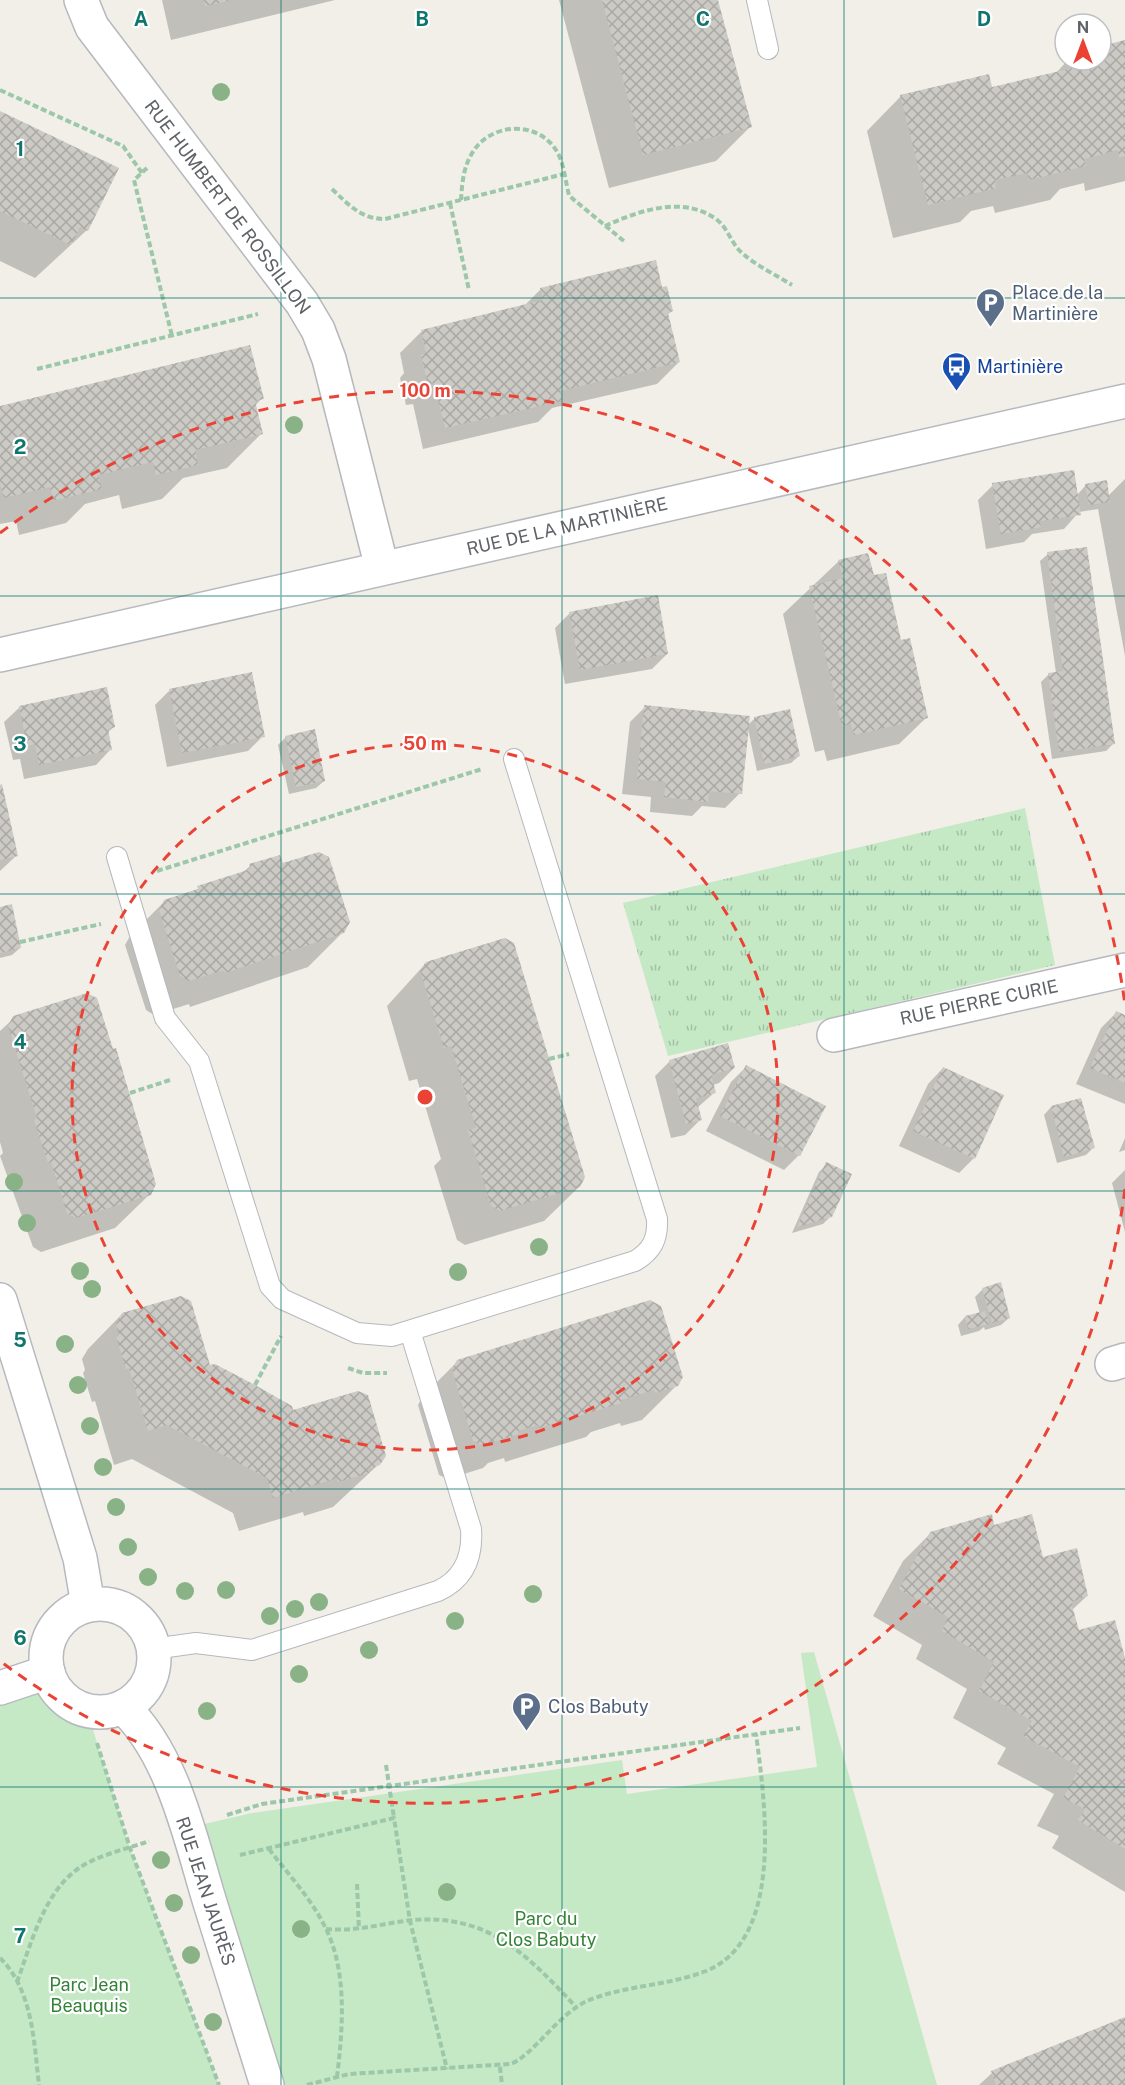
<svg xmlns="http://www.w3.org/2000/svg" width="1125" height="2085" viewBox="0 0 1125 2085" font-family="'Public Sans',sans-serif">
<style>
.grass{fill:url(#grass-tufts)}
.park{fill:#c5e8c5}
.shadow{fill:#0003}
.building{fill:url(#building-cross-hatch)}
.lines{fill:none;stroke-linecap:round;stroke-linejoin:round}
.lane-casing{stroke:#b5b8bc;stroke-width:22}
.street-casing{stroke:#b5b8bc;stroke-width:36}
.secondary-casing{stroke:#b6babf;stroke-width:36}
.path{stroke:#9cc7a9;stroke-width:4;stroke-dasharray:6 3;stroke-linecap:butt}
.lane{stroke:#fff;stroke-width:20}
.street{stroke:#fff;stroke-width:33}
.secondary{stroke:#fff;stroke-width:33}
.tree{fill:#89b387}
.grid{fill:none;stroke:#0f766e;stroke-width:1.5;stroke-opacity:0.55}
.ring{fill:none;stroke:#ea4335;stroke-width:3;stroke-dasharray:10 8}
.labels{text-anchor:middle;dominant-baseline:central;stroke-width:4.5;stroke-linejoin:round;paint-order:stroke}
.street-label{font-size:18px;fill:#5f6368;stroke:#fff}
.service-label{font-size:18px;fill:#4e5e75;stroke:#fff;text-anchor:start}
.transit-label{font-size:18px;fill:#164399;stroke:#fff;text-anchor:start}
.park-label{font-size:18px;fill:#348238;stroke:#fff}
.grid-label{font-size:20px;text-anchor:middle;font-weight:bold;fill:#0f766e;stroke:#fff;stroke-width:4.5;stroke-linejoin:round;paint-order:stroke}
.centre{fill:#ea4335;stroke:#fff;stroke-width:3}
.ring-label{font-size:18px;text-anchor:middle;font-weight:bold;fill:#ea4335;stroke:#fff;stroke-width:4.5;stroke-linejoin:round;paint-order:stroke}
</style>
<defs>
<pattern id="grass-tufts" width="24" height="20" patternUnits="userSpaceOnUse" patternTransform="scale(1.5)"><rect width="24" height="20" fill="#c5e8c5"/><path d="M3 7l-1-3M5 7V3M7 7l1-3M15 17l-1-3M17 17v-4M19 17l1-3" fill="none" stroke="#a3c0a4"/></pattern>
<pattern id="building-cross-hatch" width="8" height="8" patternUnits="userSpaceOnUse" patternTransform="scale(1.5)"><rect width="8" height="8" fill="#cccac5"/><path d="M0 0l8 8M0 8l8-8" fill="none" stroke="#a9a8a4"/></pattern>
</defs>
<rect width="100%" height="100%" fill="#f1efe8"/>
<polygon class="grass" points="1025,808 1055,965 668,1056 623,903"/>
<g class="park">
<polygon points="814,1652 937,2085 267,2085 187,1828 252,1813 622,1760 627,1794 817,1767 801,1653"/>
<polygon points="51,1682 67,1702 87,1711 130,1848 219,2085 0,2085 0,1688"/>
</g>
<g class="shadow">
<polygon points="162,0 335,0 171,40"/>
<polygon points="559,0 716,0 750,127 716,161 609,188"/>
<polygon points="1125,41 1125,181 1085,191 1084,183 1060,189 1050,200 995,213 993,206 971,211 960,222 893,238 867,131 901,96 991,89 1055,74 1068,60 1101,60 1101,47"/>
<polygon points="0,113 87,230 35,278 0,261"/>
<polygon points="541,289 661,289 672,311 667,315 679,362 657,384 552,408 538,422 423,449 413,404 406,405 400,378 404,373 400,353 421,332 523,307"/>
<polygon points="262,398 255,406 262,433 227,468 183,478 162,499 122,509 119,495 85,504 66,523 19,535 16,521 0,524 0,407"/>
<polygon points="1125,479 1125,656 1098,509 1079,512 1064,529 1032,534 1024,542 986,549 978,500 993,485 1077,495 1086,485 1107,497"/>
<polygon points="1048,554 1113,744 1106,751 1052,759 1041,682 1049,674 1056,673 1040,561"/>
<polygon points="839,561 873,577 900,642 927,717 899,744 827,761 824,750 815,752 783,614"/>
<polygon points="570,613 667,654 652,669 565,684 555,628"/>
<polygon points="170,690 263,736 248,751 167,767 155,705"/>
<polygon points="20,707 114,727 107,733 111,749 96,765 24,779 20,759 13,760 4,722"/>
<polygon points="645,707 748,725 755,718 799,756 791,763 757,771 748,729 740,793 725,808 702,806 692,816 650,812 651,797 622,794 630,722"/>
<polygon points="286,737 324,781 316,788 289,794 278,745"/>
<polygon points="0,786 17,855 0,871"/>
<polygon points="282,865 343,932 308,967 190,1007 189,1004 154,1015 146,1010 125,945 130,936 165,901 242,873 250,866"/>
<polygon points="0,909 20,948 12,955 0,958"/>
<polygon points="426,963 579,1187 544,1221 465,1245 457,1240 434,1166 441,1159 417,1079 409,1081 387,1006"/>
<polygon points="1116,1013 1125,1017 1125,1104 1076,1084 1101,1028"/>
<polygon points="14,1018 150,1194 115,1228 41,1252 33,1247 0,1156 3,1153 0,1142 0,1031"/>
<polygon points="670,1061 734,1068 719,1083 713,1085 715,1092 697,1108 700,1120 685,1135 671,1138 655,1076"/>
<polygon points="746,1067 799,1155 784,1170 706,1131 731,1082"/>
<polygon points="943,1068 974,1158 959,1173 899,1146 928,1084"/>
<polygon points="1051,1107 1093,1148 1086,1155 1057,1163 1044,1115"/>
<polygon points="1125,1138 1125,1150 1119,1152"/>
<polygon points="827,1164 831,1216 823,1224 792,1233 819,1172"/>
<polygon points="1125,1170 1125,1232 1112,1183"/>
<polygon points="983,1289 1009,1318 1001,1325 985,1330 984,1327 979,1331 961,1336 958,1325 965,1317 980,1314 975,1297"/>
<polygon points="122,1314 209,1367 292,1412 379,1464 333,1507 304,1516 303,1512 239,1531 233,1513 132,1459 114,1465 95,1401 92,1402 83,1373 85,1370 82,1359 88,1349"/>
<polygon points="458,1361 677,1385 642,1420 621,1426 620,1423 591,1432 586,1437 505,1462 504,1458 488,1463 483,1468 448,1479 439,1475 418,1405 423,1396"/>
<polygon points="993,1527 1042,1559 1087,1596 1072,1610 1078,1632 1125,1663 1125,1892 1052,1848 1059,1836 1037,1826 1054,1794 997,1764 1006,1748 953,1718 967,1689 916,1659 922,1645 873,1616 903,1561 931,1533"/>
<polygon points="1125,2019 1125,2085 979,2085 992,2073"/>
</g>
<g class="building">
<polygon points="204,0 228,0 228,1 205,6"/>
<polygon points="602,0 718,0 752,127 643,155"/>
<polygon points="1125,40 1125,156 1119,158 1118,150 1084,159 1086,166 1029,180 1027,173 995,180 996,188 928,205 900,95 989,74 992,87 1077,67 1075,60 1101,60 1101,46"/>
<polygon points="0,111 119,168 88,231 80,227 71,245 0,211"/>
<polygon points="656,260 662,287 667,286 673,311 668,313 680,362 560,391 562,401 445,428 434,383 428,384 421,355 426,353 421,330 543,300 540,288"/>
<polygon points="250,345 264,399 255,401 263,434 195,450 198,465 156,475 153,462 98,475 102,489 53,501 50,487 4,498 0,484 0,406"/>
<polygon points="1074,470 1081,515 1040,521 1041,527 1001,534 992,483"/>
<polygon points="1107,480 1110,502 1089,505 1085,484"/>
<polygon points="1087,547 1115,744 1059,752 1048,673 1063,671 1047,552"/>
<polygon points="868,553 874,575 886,573 901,640 910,638 928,718 854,735 851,724 842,726 809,586 843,578 838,560"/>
<polygon points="658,595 668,654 580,670 569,612"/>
<polygon points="252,672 265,737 182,753 169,689"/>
<polygon points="107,687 115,727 108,729 112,750 39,765 35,744 27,746 19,706"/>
<polygon points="644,705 750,716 742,794 709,791 708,802 664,797 666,782 637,779"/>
<polygon points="790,709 800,756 764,764 754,717"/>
<polygon points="315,729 325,781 296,787 285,736"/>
<polygon points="2,784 18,856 0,860 0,785"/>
<polygon points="319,852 329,857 350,922 344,933 225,973 224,970 189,981 180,976 159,910 164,900 198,889 197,886 251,869 249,864 280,855 283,863"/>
<polygon points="12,904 21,948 0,953 0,907"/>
<polygon points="505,938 514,943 585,1177 580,1187 500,1211 491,1206 468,1130 476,1128 451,1046 444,1048 420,970 426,962"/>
<polygon points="87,993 97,998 113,1049 116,1048 156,1184 151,1195 76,1218 67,1213 51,1162 48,1163 34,1120 37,1118 8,1026 13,1016"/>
<polygon points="1116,1011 1125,1015 1125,1083 1090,1068"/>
<polygon points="728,1043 735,1068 711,1075 716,1093 696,1098 702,1120 686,1124 669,1060"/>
<polygon points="746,1065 826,1106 800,1156 720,1116"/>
<polygon points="943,1067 1004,1095 975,1159 913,1131"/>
<polygon points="1081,1098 1095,1148 1064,1157 1051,1106"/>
<polygon points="826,1162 852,1174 832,1217 797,1227"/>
<polygon points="1001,1282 1010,1318 992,1323 982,1288"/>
<polygon points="181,1296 191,1301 210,1365 215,1364 255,1385 292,1406 293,1410 358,1391 368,1395 386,1456 380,1465 368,1469 369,1473 338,1482 337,1478 273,1498 267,1478 167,1425 148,1431 129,1368 126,1369 116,1337 119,1336 116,1324 122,1313"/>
<polygon points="650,1300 661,1306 683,1377 678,1386 655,1393 654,1390 621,1400 622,1403 539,1428 538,1425 518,1431 519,1434 483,1445 473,1441 452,1369 457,1360"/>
<polygon points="985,1311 989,1324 968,1329 965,1316"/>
<polygon points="992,1514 994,1525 1032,1514 1043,1557 1077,1548 1088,1596 1071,1602 1079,1630 1115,1620 1125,1658 1125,1849 1078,1820 1085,1809 1063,1798 1080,1767 1023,1736 1032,1721 979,1691 994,1662 942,1631 948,1617 899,1589 930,1532"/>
<polygon points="1125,2017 1125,2085 996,2085 991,2071"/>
</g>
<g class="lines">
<defs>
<g id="lane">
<polyline points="757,0 768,49"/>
<path d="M117,857l48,161 34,43 71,225 12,13 75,34 35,3 243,-75c17,-10 23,-22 22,-42l-143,-460"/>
<path d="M153,1649l43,-6 56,7 186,-59c26,-12 35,-34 33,-62l-61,-198"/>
</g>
<g id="street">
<polyline points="81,0 92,27 302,303 318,330 329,359 382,568"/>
<polyline points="834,1035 1125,970"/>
<polyline points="1112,1364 1125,1360"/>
<path d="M123,1707c51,48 68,135 88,199 19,60 37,119 56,179"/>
</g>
<g id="secondary">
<polyline points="0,655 1125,401"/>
<polyline points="0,1300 80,1558 88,1605"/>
<circle cx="100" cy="1658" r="54"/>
<polyline points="0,1688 48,1672"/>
</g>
</defs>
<use href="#lane" class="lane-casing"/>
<use href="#street" class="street-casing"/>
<use href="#secondary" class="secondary-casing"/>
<g class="path">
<polyline points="0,90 123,146 142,173"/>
<polyline points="147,168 134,180 172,336"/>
<path d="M332,189c17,16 29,30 53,30l179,-45"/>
<path d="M461,200c1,-15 2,-31 10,-45 17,-32 65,-36 85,-5 8,12 9,30 13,45l4,4 52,43"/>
<polyline points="450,203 469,290"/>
<path d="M605,226c33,-15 77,-31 111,-7 12,9 15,24 25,33 14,13 35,23 51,33"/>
<polyline points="37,369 258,314"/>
<polyline points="157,871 482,769"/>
<polyline points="20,942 101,924"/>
<polyline points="549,1059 569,1054"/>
<polyline points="130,1093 170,1080"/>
<polyline points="348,1368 363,1373 387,1373"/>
<polyline points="255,1385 281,1336"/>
<polyline points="97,1743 130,1848 219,2085"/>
<polyline points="386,1765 394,1818"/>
<polyline points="227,1815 262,1804 800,1728"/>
<path d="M269,1849c18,24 40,47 54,74 25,45 20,105 14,154"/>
<polyline points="240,1855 394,1818 410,1921 447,2069"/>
<polyline points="357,1884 359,1929"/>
<path d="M326,1929c30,3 58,-6 87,-9 77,-6 115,36 163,87"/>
<path d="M0,1958c33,32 34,85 39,127"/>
<path d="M17,1982c14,-38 27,-90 62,-114 19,-13 48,-19 70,-27"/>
<polyline points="500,2067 502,2085"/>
<path d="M307,2085l42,-11 161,-10c21,-6 47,-49 77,-63 38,-16 81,-15 119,-30 79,-32 59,-169 50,-237"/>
</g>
<use href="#lane" class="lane"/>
<use href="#street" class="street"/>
<use href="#secondary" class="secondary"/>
</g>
<g class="tree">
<circle cx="221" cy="92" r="9"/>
<circle cx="294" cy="425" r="9"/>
<circle cx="14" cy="1182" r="9"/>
<circle cx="27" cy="1223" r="9"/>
<circle cx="539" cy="1247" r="9"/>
<circle cx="80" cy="1271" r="9"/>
<circle cx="458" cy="1272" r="9"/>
<circle cx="92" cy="1289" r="9"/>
<circle cx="65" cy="1344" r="9"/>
<circle cx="78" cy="1385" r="9"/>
<circle cx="90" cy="1426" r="9"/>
<circle cx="103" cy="1467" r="9"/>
<circle cx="116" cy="1507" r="9"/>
<circle cx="128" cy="1547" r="9"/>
<circle cx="148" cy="1577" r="9"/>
<circle cx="226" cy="1590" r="9"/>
<circle cx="185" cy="1591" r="9"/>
<circle cx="533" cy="1594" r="9"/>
<circle cx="319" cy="1602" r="9"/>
<circle cx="295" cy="1609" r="9"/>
<circle cx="270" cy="1616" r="9"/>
<circle cx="455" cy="1621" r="9"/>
<circle cx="369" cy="1650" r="9"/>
<circle cx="299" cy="1674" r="9"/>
<circle cx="207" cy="1711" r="9"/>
<circle cx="161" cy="1860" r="9"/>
<circle cx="447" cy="1892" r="9"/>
<circle cx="174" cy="1903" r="9"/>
<circle cx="301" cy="1929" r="9"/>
<circle cx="191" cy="1955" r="9"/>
<circle cx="213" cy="2022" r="9"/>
</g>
<path class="grid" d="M281,0v2085M562,0v2085M844,0v2085M0,298h1125M0,596h1125M0,894h1125M0,1191h1125M0,1489h1125M0,1787h1125"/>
<g class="ring">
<circle cx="425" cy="1097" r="353"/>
<path d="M1125 1189A706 706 0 0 1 0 1661M0 533A706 706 0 0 1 1125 1005"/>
</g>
<defs>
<symbol id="parking-pin" viewBox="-11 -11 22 30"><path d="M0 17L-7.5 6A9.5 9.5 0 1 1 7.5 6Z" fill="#5c6f8a" stroke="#fff"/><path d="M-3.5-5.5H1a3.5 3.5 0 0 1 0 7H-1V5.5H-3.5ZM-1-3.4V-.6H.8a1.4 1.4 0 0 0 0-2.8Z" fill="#fff"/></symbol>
<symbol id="bus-pin" viewBox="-11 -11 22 30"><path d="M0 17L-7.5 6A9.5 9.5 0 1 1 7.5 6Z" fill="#1a4fb4" stroke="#fff"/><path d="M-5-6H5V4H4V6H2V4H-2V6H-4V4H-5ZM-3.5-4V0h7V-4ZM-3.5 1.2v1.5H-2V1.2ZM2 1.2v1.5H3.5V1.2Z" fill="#fff"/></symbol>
</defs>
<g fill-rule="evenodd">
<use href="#parking-pin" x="974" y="286" width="33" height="45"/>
<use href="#bus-pin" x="940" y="350" width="33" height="45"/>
<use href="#parking-pin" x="510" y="1690" width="33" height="45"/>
</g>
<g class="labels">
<g class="street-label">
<text transform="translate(228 207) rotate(53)">RUE HUMBERT DE ROSSILLON</text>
<text transform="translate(567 526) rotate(-13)">RUE DE LA MARTINIÈRE</text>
<text transform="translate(979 1002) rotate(-12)">RUE PIERRE CURIE</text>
<text transform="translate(206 1891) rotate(72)">RUE JEAN JAURÈS</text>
</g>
<g class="service-label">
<text x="1012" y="292">Place de la<tspan x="1012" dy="21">Martinière</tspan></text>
<text x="548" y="1706">Clos Babuty</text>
</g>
<g class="transit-label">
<text x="977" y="366">Martinière</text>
</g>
<g class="park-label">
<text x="546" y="1918">Parc du<tspan x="546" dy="21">Clos Babuty</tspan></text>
<text x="89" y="1984">Parc Jean<tspan x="89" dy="21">Beauquis</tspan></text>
</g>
</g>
<g class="grid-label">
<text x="141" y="26">A</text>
<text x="422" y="26">B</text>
<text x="703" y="26">C</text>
<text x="984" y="26">D</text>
<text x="20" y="156">1</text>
<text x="20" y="454">2</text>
<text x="20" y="751">3</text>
<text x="20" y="1049">4</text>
<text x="20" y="1347">5</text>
<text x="20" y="1645">6</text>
<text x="20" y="1943">7</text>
</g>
<circle cx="425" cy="1097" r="9" class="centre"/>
<g class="ring-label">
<text x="425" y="397">100 m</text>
<text x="425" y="750">50 m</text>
</g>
<g transform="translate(1083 42)"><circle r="28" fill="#ffffff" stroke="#bfc1c3" stroke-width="1.5"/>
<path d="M0-4.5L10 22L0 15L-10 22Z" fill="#ea4335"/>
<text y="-9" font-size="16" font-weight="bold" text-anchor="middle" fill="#5f6368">N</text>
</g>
</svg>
